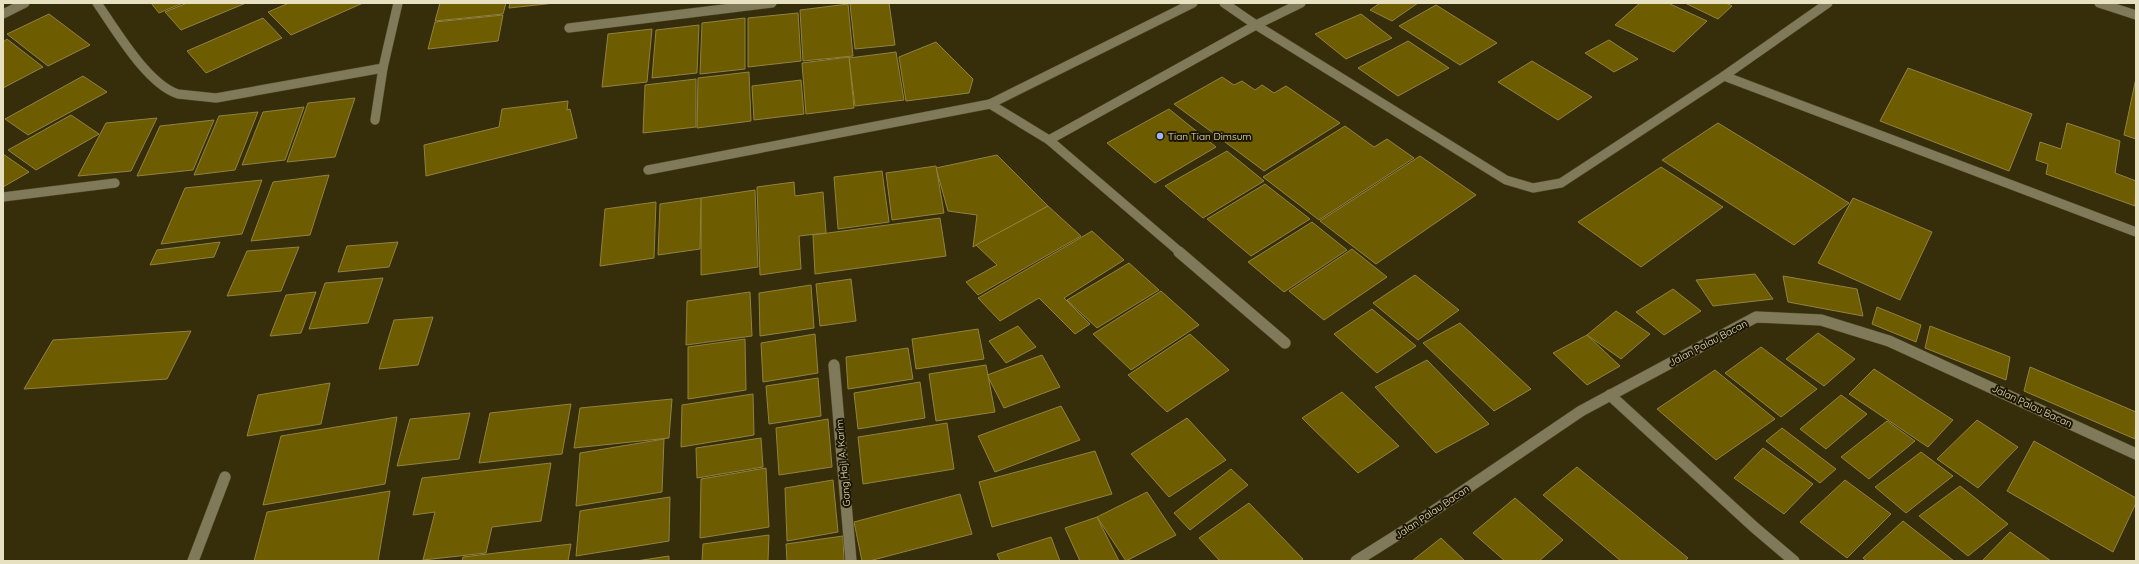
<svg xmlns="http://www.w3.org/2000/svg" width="2139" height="564" viewBox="0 0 2139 564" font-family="Quicksand,sans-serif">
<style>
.building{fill:#6d5c00;stroke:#918241}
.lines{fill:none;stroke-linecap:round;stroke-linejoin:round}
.minor-far1-casing{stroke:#524b28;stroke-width:10}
.minor-casing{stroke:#524b28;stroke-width:12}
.minor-far1{stroke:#807a5b;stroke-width:9}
.minor{stroke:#807a5b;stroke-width:11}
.poi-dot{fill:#a5b1fc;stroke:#1c1600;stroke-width:1.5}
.labels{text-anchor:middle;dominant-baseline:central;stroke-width:4;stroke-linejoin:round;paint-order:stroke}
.poi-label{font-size:10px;fill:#e8e1c1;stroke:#1c1600;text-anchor:start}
.street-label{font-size:10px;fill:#e8e1c1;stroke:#1c1600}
</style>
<rect width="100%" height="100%" fill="#362e0b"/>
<g class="building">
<polygon points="151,3 183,3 159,13"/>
<polygon points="187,3 246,3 181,30 165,12"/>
<polygon points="289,3 363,3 291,35 268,12"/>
<polygon points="440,3 506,3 503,14 435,21"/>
<polygon points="510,3 555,3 509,8"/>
<polygon points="859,3 889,3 895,45 855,49 850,4"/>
<polygon points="1380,3 1418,3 1392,21 1370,10"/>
<polygon points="1640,3 1668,3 1707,21 1674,52 1615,25"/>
<polygon points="1685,3 1726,3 1732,6 1718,19"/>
<polygon points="848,4 853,56 803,61 800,10"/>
<polygon points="1436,5 1497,43 1460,65 1399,26"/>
<polygon points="798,13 801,61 748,67 748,18"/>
<polygon points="49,14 90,45 48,66 7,34"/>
<polygon points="1361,14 1392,38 1346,59 1315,34"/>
<polygon points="503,15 498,41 428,49 435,22"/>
<polygon points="263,18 282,38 206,73 187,51"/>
<polygon points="745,18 745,69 700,74 702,23"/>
<polygon points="699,25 697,73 652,78 656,30"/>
<polygon points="652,29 647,82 602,87 608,34"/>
<polygon points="7,39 43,67 3,88 3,42"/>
<polygon points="1609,40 1638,59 1614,72 1585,53"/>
<polygon points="1408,41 1449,68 1398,96 1358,68"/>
<polygon points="936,42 973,79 969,93 906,101 899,57"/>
<polygon points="896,52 904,100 855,106 849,58"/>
<polygon points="849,57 854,108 806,114 802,63"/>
<polygon points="1532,61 1592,97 1558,120 1498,82"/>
<polygon points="1908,68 2032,114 2009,171 1880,121"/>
<polygon points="749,72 751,121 697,128 698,78"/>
<polygon points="83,76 107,92 28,135 5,119"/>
<polygon points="1222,77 1234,85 1242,81 1255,90 1262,85 1274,93 1286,86 1340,123 1264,171 1174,104"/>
<polygon points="2136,78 2136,139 2124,135"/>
<polygon points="696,79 696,127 643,133 645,85"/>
<polygon points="801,80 804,114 754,120 752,86"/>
<polygon points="355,98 335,157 287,162 308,103"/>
<polygon points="568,101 567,110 570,109 577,138 426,176 424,145 499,127 502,109"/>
<polygon points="304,107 285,160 242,165 263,112"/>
<polygon points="1169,109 1216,147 1155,183 1107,143"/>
<polygon points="258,112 235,170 194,175 219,116"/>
<polygon points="71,115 99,134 36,170 8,150"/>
<polygon points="157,118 131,171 78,176 106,123"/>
<polygon points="214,120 193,170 137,176 160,126"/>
<polygon points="1718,123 1849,203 1794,245 1662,160"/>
<polygon points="2067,123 2120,141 2115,173 2136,181 2135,206 2046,174 2048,164 2036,160 2040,142 2061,149"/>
<polygon points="1345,126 1374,147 1387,139 1414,158 1319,220 1263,177"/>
<polygon points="1227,151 1264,181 1203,218 1165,186"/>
<polygon points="3,154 29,172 3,187"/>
<polygon points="997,155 1048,206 973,247 977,215 948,211 936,168"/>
<polygon points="1420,156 1476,195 1376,264 1320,221"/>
<polygon points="936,166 944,213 892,220 886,173"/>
<polygon points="1661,167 1723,207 1641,267 1578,222"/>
<polygon points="882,171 889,222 838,229 834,177"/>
<polygon points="329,175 310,235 251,241 273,182"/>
<polygon points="262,180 242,234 161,244 185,188"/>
<polygon points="794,182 795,196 823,192 826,233 799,236 801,269 760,275 757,187"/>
<polygon points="1265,184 1310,219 1251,256 1207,219"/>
<polygon points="755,190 758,267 701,275 701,198"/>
<polygon points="701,198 700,249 658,255 660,204"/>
<polygon points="1853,198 1932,232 1900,300 1818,263"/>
<polygon points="656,202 654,258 600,266 605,209"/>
<polygon points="1048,206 1081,236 978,295 966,282 997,265 976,245"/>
<polygon points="940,218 946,256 815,274 813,235"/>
<polygon points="1312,222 1347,250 1284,292 1248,262"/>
<polygon points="1092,231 1124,260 1064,298 1090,324 1075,334 1039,298 1000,321 978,298"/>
<polygon points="220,242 214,257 150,265 157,250"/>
<polygon points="398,242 389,267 338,272 347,246"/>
<polygon points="299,247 281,291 227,296 247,251"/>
<polygon points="1352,249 1387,277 1324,320 1289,291"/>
<polygon points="1129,263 1159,290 1097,328 1067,300"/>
<polygon points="1755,274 1773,299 1713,306 1696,280"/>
<polygon points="1415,275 1459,310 1418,340 1373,303"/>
<polygon points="1783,276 1857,289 1863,316 1788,302"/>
<polygon points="383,278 368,323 309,329 325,283"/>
<polygon points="851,279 856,321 820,326 816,284"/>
<polygon points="811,285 814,328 760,336 759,293"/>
<polygon points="1673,289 1701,311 1664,335 1636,312"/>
<polygon points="1161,291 1199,325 1131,370 1093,334"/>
<polygon points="316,292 301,333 270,336 286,295"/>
<polygon points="750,292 752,336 686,345 687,301"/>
<polygon points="1877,307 1921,325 1916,342 1872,324"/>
<polygon points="1372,309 1416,346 1377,373 1334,334"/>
<polygon points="1616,311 1650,334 1621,359 1587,335"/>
<polygon points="433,317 418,365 379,369 394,320"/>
<polygon points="1460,323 1531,389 1494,411 1423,343"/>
<polygon points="1018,326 1036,347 1006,363 989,341"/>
<polygon points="1930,326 2010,357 2006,380 1925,348"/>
<polygon points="978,329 984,359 916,369 912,339"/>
<polygon points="191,331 167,379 24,389 53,340"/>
<polygon points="1818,333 1855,359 1824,386 1786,359"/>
<polygon points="815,334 818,373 763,382 761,343"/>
<polygon points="1190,334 1229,370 1167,412 1128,375"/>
<polygon points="1587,335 1620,366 1587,385 1553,353"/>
<polygon points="745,339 746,390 688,399 688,347"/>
<polygon points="1761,347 1817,389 1781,417 1725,373"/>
<polygon points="908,348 913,379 848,389 846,357"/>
<polygon points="1042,355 1060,387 1004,408 987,375"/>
<polygon points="1427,360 1489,424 1436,453 1375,387"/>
<polygon points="986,365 995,412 936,421 929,374"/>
<polygon points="2030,367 2136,412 2135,439 2024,391"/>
<polygon points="1874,369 1953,420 1928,447 1849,394"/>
<polygon points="1715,370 1775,419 1716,460 1657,409"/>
<polygon points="818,378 821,416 769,424 766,386"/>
<polygon points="920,382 925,418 858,429 854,393"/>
<polygon points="330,383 321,424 247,436 258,395"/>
<polygon points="1342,392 1399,446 1358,473 1302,418"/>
<polygon points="753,394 754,435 681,447 682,405"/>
<polygon points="1841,395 1867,414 1826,449 1800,429"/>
<polygon points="672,399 669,438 574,448 580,408"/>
<polygon points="571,404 562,454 479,463 490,413"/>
<polygon points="1061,406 1080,440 995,472 978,436"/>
<polygon points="470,413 459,459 397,466 410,419"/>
<polygon points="397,417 385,484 263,505 281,436"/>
<polygon points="1187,418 1226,460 1169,497 1131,454"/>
<polygon points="828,419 832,467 779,475 776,428"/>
<polygon points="1977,420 2018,447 1978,488 1937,459"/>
<polygon points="1887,421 1915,441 1869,479 1841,457"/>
<polygon points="947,423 954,469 863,484 858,437"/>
<polygon points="1782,428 1836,469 1820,483 1766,441"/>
<polygon points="761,438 763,467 697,478 696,448"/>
<polygon points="664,439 662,492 576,506 580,453"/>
<polygon points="2034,441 2136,498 2136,503 2113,552 2007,491"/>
<polygon points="1763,448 1813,484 1784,514 1734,478"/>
<polygon points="1095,451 1112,494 992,527 979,482"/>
<polygon points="1921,452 1953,476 1906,513 1875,487"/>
<polygon points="551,463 541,521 492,527 486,553 423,560 435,512 413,515 422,478"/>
<polygon points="1577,467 1688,558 1685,561 1621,561 1543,495"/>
<polygon points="766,468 769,527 700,538 701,479"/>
<polygon points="1231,469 1248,485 1190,530 1174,513"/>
<polygon points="833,480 838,532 787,541 785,488"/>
<polygon points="1845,480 1891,514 1847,558 1800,522"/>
<polygon points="1960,486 2008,524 1968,556 1919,516"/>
<polygon points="390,491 378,561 254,561 267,512"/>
<polygon points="1147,492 1176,535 1126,561 1097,517"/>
<polygon points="960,494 972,534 869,561 862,561 854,522"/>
<polygon points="670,497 669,541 576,556 580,511"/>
<polygon points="1515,498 1563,540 1539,561 1505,561 1473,533"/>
<polygon points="1249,503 1303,559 1300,561 1220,561 1199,538"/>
<polygon points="1097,517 1119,561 1080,561 1065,528"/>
<polygon points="1903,521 1954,561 1867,561 1863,558"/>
<polygon points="2010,532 2051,561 1982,561"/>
<polygon points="769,535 768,561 702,561 703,544"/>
<polygon points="843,536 844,561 787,561 786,544"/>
<polygon points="1051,537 1060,561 1000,561 997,554"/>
<polygon points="1441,538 1465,561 1412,561"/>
<polygon points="571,544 568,561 462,561 463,557"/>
<polygon points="669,556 669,561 636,561"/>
</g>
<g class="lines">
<defs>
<g id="minor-far1">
<path d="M97,3c19,27 50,81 81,91l38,4 167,-30"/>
<polyline points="1224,3 1256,25 1506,180 1533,188 1561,183 1724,76 1828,3"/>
<polyline points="2099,3 2136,15"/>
<polyline points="3,14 25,3"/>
<polyline points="569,28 772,3"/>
<polyline points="1724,76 2136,232"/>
<polyline points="990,104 1193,3"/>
<polyline points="375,120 383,68 398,3"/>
<polyline points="1049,140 1181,253"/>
<polyline points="648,170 990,104 1049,140 1256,25 1301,3"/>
<polyline points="3,197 115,183"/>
</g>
<g id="minor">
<polyline points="1179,252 1285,343"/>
<polyline points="834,365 851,561"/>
<polyline points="1610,395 1754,527 1794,561"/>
<polyline points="193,561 225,477"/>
<polyline points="1356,561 1410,527 1581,411 1756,317 1821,320 1889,341 2136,454"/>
</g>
</defs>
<use href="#minor-far1" class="minor-far1-casing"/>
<use href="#minor" class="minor-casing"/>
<use href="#minor-far1" class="minor-far1"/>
<use href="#minor" class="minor"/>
</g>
<circle class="poi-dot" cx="1160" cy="136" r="4"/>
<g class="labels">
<g class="poi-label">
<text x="1168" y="136">Tian Tian Dimsum</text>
</g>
<g class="street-label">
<text transform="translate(1708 343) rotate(-28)">Jalan Palau Bacan</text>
<text transform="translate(2032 406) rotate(25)">Jalan Palau Bacan</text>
<text transform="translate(843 463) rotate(-95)">Gang Haji A. Karim</text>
<text transform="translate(1432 512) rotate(-34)">Jalan Palau Bacan</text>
</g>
</g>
<rect width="2139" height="564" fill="none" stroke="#e8e1c1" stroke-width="8"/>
</svg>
